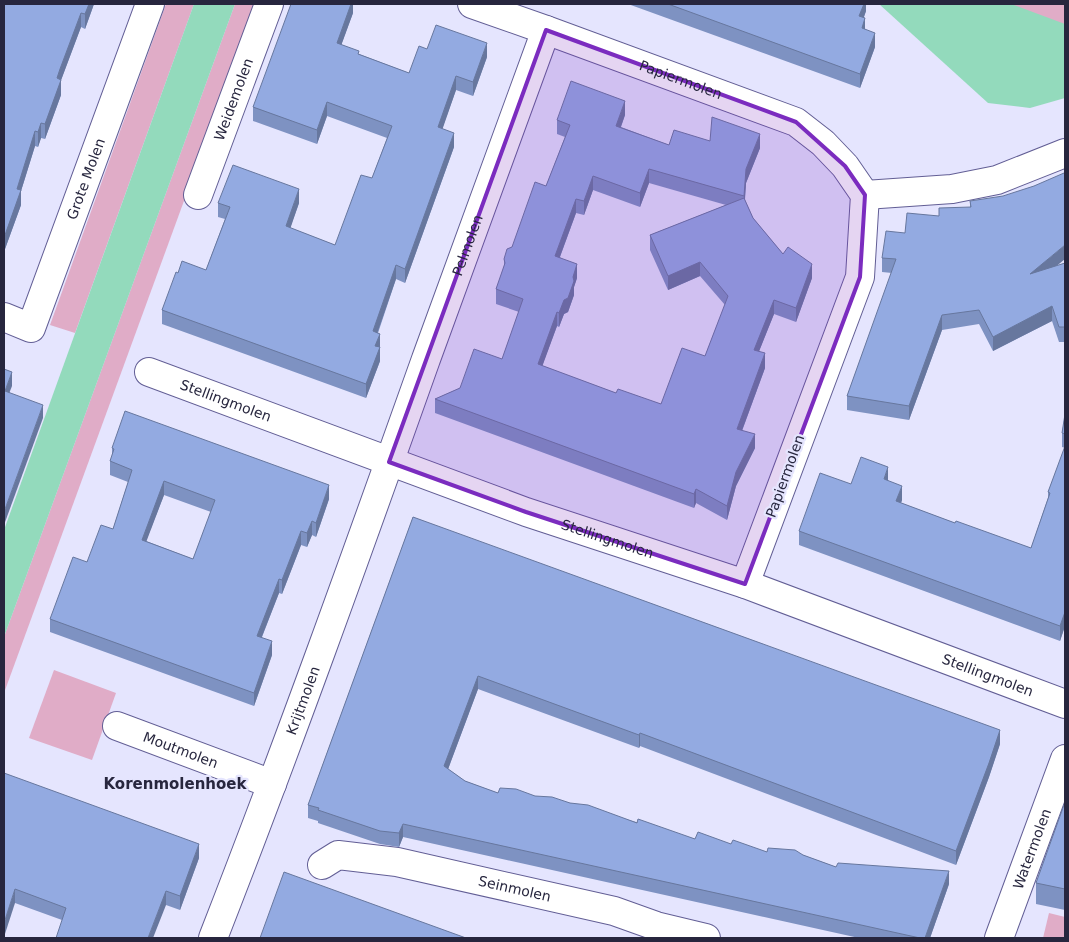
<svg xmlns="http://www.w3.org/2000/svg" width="1069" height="942" viewBox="0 0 1069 942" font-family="'DejaVu Sans',sans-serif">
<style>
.green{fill:#e0acc7}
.water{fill:#93dabc}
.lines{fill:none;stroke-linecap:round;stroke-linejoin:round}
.street-casing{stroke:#625e95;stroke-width:30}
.street{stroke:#fff;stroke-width:28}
.wall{fill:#7e92c2;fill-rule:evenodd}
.shaded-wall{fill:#67779e}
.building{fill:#93aae1;stroke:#67779e;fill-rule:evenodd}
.marked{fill:#7b2cbf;fill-opacity:0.2;stroke:#7b2cbf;stroke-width:4;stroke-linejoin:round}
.labels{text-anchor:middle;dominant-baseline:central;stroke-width:4.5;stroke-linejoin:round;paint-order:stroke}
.street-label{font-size:14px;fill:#27263e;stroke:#e5e5fe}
.neighbourhood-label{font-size:15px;font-weight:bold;fill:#27263e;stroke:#e5e5fe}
</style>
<rect width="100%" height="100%" fill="#e5e5fe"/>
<g class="green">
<polygon points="166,4 194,4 75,333 50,325"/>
<polygon points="235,4 256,4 4,693 4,637"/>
<polygon points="974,4 1065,4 1065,37"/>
<polygon points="54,670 116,693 92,760 29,738"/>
<polygon points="1049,913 1065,917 1065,938 1043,938"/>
</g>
<g class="water">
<polygon points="194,4 235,4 4,637 4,530"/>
<polygon points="879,4 1011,4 1065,24 1065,98 1030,108 988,103"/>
</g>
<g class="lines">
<defs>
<g id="street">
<path id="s1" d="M472,4l74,26 250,92 27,21 22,23 20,29 -5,82 -115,307"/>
<path id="s2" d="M198,195l71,-191"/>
<polyline points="865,195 952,189 997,180 1065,153"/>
<path id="s3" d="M4,317l27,11 119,-324"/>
<path id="s4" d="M149,372l377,140 219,72 320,120"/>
<path id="s5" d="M117,726l155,58"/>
<path id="s6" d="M322,865l16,-10 59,7 217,49 42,15 50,12"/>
<path id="s7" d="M213,938c75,-192 144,-385 213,-579 40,-110 80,-220 120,-329"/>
<path id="s8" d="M999,938l66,-179"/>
</g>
</defs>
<use href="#street" class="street-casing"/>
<use href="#street" class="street"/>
</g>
<g class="wall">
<polygon points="4,4 94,4 85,29 81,27 61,80 61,95 45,139 41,138 38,147 35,146 21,191 21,205 5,249 4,249"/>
<polygon points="353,4 353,13 341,45 359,54 409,73 427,49 487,57 473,96 456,90 442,129 454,147 405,283 396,279 378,333 380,334 380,361 366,398 162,324 162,310 178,273 206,270 225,219 218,217 218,203 299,203 290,228 335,245 372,178 387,138 327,116 317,144 253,121 253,107"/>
<polygon points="628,4 866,4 866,11 864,17 865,29 875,47 860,88"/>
<path d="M625,115l-4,12 48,18 41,-4 50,7 -14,35 -1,17 8,18 30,36 29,24 -16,44 -22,-8 -15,37 6,17 -23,63 13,17 -19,38 -9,34 -31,-17 -2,5 -259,-95v-14l25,-11 42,-29 17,-47 -23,-8v-15l8,-22v-8l8,-12 34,-61 19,-49 -8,-3v-14zM649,183l77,22 -76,30v15l18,40 32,-14 25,29 -20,51 -44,48 -45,-11 -74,-27 15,-40 2,1 5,-13 4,-2 6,-17v-8l3,-9 -17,-21 16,-44 8,2 9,-25 47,17z"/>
<polygon points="970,201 1057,266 1065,263 1065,342 1059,342 1052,321 993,351 979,324 942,330 909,420 847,410 847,396 892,273 882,272 882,258 905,233 939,216 970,207"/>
<polygon points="1065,414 1065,626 1060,641 799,545 799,531 851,484 888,480 902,500 901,503 955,523 1031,548 1048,498 1048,492 1065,448 1062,447 1062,433"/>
<path d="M112,448l217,51 -13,38 -4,-2 -5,12 -6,-2 -19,49 -3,-1 -17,44 10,18 -18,51 -204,-74v-13l37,-57 26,-33 15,-47 -18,-7v-14l2,-5zM164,495l47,17 -18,47 -47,-18z"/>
<polygon points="413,517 1000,744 989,777 956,865 640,746 639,748 478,689 448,769 465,781 498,793 535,796 570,803 695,839 731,844 767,852 803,855 836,867 949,884 930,938 859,938 403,837 399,847 380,844 318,823 318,821 308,818 308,805"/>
<polygon points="4,773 199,858 180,910 166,905 62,920 15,903"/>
<polygon points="1065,802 1065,910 1036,904 1036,883"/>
</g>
<g class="shaded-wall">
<polygon points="89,4 94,4 85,29 85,14"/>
<polygon points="351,4 353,4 353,13 337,57 337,43"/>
<polygon points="864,4 866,4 866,11 859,30 859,16"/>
<polygon points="81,13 81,27 60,83 61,80 61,95 45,139 45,124 57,78 60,69"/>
<polygon points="865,18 865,32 862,28"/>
<polygon points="875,33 875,47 860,88 860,74"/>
<polygon points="487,43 487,57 473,96 473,82"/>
<polygon points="456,76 456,90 438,142 438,127"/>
<polygon points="625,101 625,115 616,140 616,126"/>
<polygon points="327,102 327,116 317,144 317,130"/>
<polygon points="41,123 41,138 38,147 38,132"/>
<polygon points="35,131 35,146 21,191 21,205 5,249 5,235 17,189"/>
<polygon points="454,133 454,147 405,283 405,269"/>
<polygon points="760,134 760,148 746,183 744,210 744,196 746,169"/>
<polygon points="649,169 649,183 640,207 640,193"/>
<polygon points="593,176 593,190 584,215 584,201"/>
<polygon points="299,189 299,203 286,241 286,226"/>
<polygon points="576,199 576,213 555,270 555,256"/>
<polygon points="1065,245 1065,259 1030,288 1030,274"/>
<polygon points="700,262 700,276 668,290 668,276"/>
<polygon points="577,264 577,278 574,287 574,295 568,312 564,314 559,327 559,313"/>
<polygon points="812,264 812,278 796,322 796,308"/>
<polygon points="396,265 396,279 373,345 373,331"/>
<polygon points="774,300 774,314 754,364 754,350"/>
<polygon points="1052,306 1052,321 993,351 993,337"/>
<polygon points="557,312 557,326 538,378 538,364"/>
<polygon points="942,315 942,330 909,420 909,406"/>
<polygon points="380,334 380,361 366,398 366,384 375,346"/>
<polygon points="765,353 765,368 737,444 737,429"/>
<polygon points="12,372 12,386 5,404 5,391"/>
<polygon points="43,405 43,418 4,525 4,512"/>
<polygon points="755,434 755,448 736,486 727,520 727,506 736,472"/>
<polygon points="888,467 888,481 884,479"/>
<polygon points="164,481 164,495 142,553 142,540"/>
<polygon points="329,485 329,499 316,537 316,523"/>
<polygon points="902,486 902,500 896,516 896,501"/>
<polygon points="696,489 696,503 694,508 694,494"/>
<polygon points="312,521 312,535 307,547 307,533"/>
<polygon points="301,531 301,545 282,594 282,580"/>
<polygon points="279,579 279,593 257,649 257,636"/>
<polygon points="1065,612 1065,626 1060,641 1060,626"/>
<polygon points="272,641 272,655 254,706 254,693"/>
<polygon points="478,676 478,689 444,780 444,766"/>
<polygon points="1000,730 1000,744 989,777 956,865 956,851"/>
<polygon points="640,733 640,746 639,748 639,735"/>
<polygon points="403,824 403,837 399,847 399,833"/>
<polygon points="199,844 199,858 180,910 180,896"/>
<polygon points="949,871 949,884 930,938 925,938"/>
<polygon points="15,889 15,903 4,937 4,923"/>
<polygon points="166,891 166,905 153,938 148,938"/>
</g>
<g class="building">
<polygon points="4,4 89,4 85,14 81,13 60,69 57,78 61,80 45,124 41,123 38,132 35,131 17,189 21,190 5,235 4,234"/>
<polygon points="291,4 351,4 337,43 359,51 358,54 409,73 419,46 427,49 436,25 487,43 473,82 456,76 438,127 454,133 405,269 396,265 373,331 380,334 375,346 380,347 366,384 162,310 176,272 178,273 182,261 206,270 230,207 218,203 233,165 299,189 286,226 335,245 361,175 372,178 392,126 327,102 317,130 253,107"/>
<polygon points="668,4 864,4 859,16 865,18 862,28 875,33 860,74"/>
<polygon points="571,81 625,101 616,126 669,145 674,130 710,141 712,117 760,134 746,169 744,196 649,169 640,193 593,176 584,201 576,199 555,256 577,264 573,277 574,281 568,298 564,300 559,313 557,312 538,364 616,393 618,389 661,404 682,348 705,356 728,296 700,262 668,276 650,235 744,198 753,218 783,254 788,247 812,264 796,308 774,300 754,350 765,353 737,429 755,434 736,472 727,506 696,489 694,494 435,399 460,388 474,349 502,359 523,299 496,289 505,263 504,259 507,249 512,247 535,182 546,186 570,125 557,120"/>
<polygon points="1064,173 1065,175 1065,245 1030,274 1065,263 1065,327 1059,327 1052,306 993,337 979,310 942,315 909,406 847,396 896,259 882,258 886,231 905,233 907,213 939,216 939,208 971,207 970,201 1003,196 1034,186"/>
<polygon points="4,369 12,372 5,391 43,405 4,512"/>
<path d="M125,411l204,74 -13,38 -4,-2 -5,12 -6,-2 -19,49 -3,-1 -22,57 15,5 -18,52 -204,-74 23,-62 14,5 14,-37 12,4 19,-59 -22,-9 4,-12 -2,-1zM164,481l51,19 -22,59 -51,-19z"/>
<polygon points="1065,414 1065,434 1062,433"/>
<polygon points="1065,446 1065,612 1060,626 799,531 820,473 851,484 861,457 888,467 884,479 902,486 896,501 955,523 956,521 1031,548 1050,493 1048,492"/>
<polygon points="413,517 1000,730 989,763 956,851 640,733 639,735 478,676 444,766 465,781 498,793 500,788 516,789 535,796 552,797 570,803 588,805 637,823 638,819 695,839 698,832 731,844 733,840 767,852 768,848 795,850 803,855 836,867 838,863 949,871 925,938 920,938 403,824 399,833 380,831 318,810 319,808 308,805"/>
<polygon points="4,773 199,844 180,896 166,891 148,938 56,938 66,908 15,889 4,923"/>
<polygon points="1065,802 1065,889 1036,883"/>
<polygon points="284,872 466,938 260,938"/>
</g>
<path class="marked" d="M546,30l250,92 49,44 20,29 -5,82 -115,307 -219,-72 -137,-50z"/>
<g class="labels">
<g class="street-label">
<text stroke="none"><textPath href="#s1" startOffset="222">Papiermolen</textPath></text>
<text stroke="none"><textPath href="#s2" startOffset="102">Weidemolen</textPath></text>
<text stroke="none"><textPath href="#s3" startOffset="188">Grote Molen</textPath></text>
<text stroke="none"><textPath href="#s7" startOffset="738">Pelmolen</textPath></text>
<text stroke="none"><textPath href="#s4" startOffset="82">Stellingmolen</textPath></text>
<text transform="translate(785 476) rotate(-70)">Papiermolen</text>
<text stroke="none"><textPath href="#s4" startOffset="488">Stellingmolen</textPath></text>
<text stroke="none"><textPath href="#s4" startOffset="892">Stellingmolen</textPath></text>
<text stroke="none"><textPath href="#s7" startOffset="254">Krijtmolen</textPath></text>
<text stroke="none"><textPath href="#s5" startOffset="68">Moutmolen</textPath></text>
<text stroke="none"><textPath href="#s8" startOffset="95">Watermolen</textPath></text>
<text stroke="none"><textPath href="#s6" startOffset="199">Seinmolen</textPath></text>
</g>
<g class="neighbourhood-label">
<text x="175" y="784">Korenmolenhoek</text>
</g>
</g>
<rect width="1069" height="942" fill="none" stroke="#27263e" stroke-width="10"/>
</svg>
